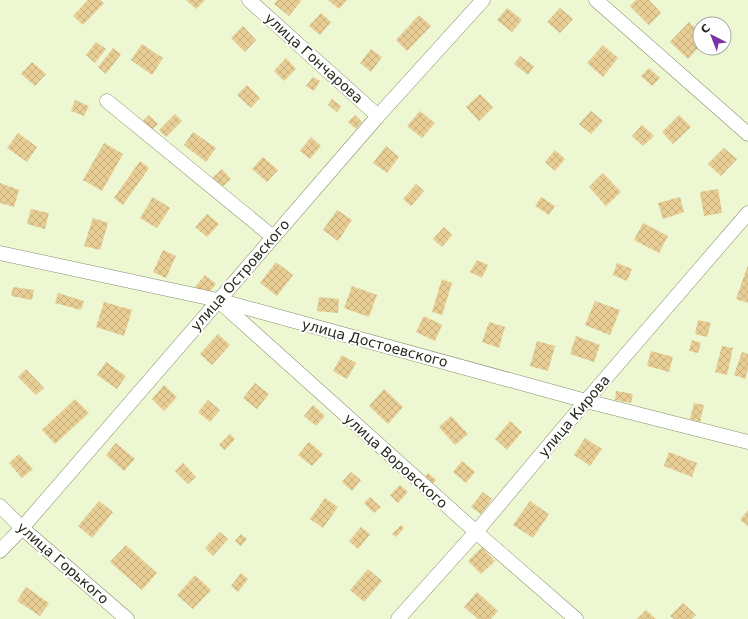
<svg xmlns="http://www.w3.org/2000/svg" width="748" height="619" viewBox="0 0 748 619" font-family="'DejaVu Sans',sans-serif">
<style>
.building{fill:url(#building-cross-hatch)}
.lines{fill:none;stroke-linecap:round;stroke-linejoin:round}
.minor-casing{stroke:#868f6d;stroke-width:15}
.minor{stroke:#fff;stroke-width:14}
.labels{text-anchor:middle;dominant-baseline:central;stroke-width:4;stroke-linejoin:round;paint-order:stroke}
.street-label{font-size:14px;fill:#26291b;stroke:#fff}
</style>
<defs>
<pattern id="building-cross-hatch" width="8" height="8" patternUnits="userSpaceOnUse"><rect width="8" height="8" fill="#e8ce95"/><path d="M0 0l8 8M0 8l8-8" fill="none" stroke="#c7b180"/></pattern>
</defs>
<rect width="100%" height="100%" fill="#edf7d2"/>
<g class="building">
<polygon points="88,0 100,0 104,3 83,25 73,16"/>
<polygon points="186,0 205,0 196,9"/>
<polygon points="277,0 300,0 301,1 289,16 274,4"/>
<polygon points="328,0 347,0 339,9"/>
<polygon points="636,0 649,0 661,13 649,25 630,6"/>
<polygon points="507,8 522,20 512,32 497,20"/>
<polygon points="560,8 573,19 560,33 547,22"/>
<polygon points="321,13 331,22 320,35 309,26"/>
<polygon points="419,15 431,26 407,51 396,40"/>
<polygon points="689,22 700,33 700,46 688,59 670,42"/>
<polygon points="243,26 256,40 245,52 231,38"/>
<polygon points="96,42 106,49 95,63 86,55"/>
<polygon points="142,44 163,58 152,75 131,60"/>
<polygon points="603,45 618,58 603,77 587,63"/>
<polygon points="113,48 121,54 106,74 98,67"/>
<polygon points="371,49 382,57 371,72 360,63"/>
<polygon points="520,56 534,66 528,75 514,64"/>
<polygon points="286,58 296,69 284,81 274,71"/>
<polygon points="32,62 46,74 35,86 21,74"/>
<polygon points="649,68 660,78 652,86 641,76"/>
<polygon points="313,77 320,81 314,91 306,86"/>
<polygon points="247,85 260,98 251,108 237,95"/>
<polygon points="480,94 493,107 479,121 466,107"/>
<polygon points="332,99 341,106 337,112 328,105"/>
<polygon points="75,100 89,106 84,116 71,111"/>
<polygon points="420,111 435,123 422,138 407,126"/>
<polygon points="591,111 603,121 591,134 579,124"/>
<polygon points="175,114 182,121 166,137 159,130"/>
<polygon points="149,115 158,124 150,132 142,122"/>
<polygon points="355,115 362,122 356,129 348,122"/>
<polygon points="679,115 691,127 673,144 662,132"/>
<polygon points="642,125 654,136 643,146 632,136"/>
<polygon points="193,132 216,148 206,162 184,145"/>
<polygon points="18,133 37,147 27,162 7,148"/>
<polygon points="311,137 321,146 310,159 300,151"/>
<polygon points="104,143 123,154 102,191 83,180"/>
<polygon points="386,146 399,157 387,173 373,163"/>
<polygon points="724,148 737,159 721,176 708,164"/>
<polygon points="555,150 565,159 555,171 545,162"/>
<polygon points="263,157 278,170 267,182 252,169"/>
<polygon points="140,161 149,168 123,205 114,198"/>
<polygon points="222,169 231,179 220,189 211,179"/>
<polygon points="603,173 621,192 606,206 589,187"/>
<polygon points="0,183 19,190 14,207 0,203"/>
<polygon points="416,184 424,191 411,206 403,199"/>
<polygon points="718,189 722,213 704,216 700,192"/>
<polygon points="153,197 170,208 157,228 140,218"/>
<polygon points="541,197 555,206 549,215 535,206"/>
<polygon points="680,197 684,212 663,219 658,203"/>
<polygon points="31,209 49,213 45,229 27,224"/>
<polygon points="337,210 352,220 338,241 323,230"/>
<polygon points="207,214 219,224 207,237 195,227"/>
<polygon points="93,218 108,223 100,250 84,246"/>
<polygon points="643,223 668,236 659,253 634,240"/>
<polygon points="444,227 452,235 442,247 433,239"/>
<polygon points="163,250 176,256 166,278 153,272"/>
<polygon points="477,260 488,265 482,278 470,272"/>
<polygon points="276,262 293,275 277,296 260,283"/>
<polygon points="617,263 632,269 627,281 613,275"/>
<polygon points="748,265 748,303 736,299"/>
<polygon points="205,275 216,284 206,296 195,287"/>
<polygon points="442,279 452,283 442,315 432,312"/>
<polygon points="352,286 377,295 369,317 344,308"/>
<polygon points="13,287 34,290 32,300 11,296"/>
<polygon points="58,293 84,301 81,310 55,303"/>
<polygon points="319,297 339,299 338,313 317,311"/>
<polygon points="595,301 620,310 610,335 585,325"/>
<polygon points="104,302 132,310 124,336 96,327"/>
<polygon points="424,316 442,325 435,341 416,332"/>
<polygon points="698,320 711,323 707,337 695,334"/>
<polygon points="489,322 505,327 499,348 482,342"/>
<polygon points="218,334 230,345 212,365 200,354"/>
<polygon points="576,336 600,345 594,362 570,354"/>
<polygon points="692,340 701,343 698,353 689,351"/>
<polygon points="537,341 555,346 548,371 530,366"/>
<polygon points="722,346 733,348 727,375 715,372"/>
<polygon points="651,351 673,357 669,372 647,366"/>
<polygon points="742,352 748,354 748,369 745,379 734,375"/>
<polygon points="342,355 356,363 347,379 333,371"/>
<polygon points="106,362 126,376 117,389 97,375"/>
<polygon points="26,369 44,388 36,395 18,377"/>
<polygon points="255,383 269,394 257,409 243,398"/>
<polygon points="164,385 177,397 164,411 152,399"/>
<polygon points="384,389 403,407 388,424 369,406"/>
<polygon points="616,391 633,394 631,403 615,400"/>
<polygon points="75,399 89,413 55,444 42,430"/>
<polygon points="208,400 220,410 210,422 198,412"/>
<polygon points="694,403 704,405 700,422 690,419"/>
<polygon points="313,405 325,416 316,426 304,416"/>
<polygon points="451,416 468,434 455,445 439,427"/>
<polygon points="510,421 522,432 507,450 495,439"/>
<polygon points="230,434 235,439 225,450 219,445"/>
<polygon points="585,438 602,449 590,466 574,455"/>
<polygon points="309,442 323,454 312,466 298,455"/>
<polygon points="116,443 135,459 124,471 106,455"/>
<polygon points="669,452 697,463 692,477 664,466"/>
<polygon points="19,454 33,469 22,478 9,463"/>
<polygon points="462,461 475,472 466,483 453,472"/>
<polygon points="183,463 196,477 188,484 175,471"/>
<polygon points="351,472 361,480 352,491 342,482"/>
<polygon points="428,473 436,480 432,485 424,478"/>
<polygon points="400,485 408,492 398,503 390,495"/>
<polygon points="483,492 492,499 481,514 471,507"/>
<polygon points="370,497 381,507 374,513 364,503"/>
<polygon points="325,498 338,507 323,528 310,519"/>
<polygon points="99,501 113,512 92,538 78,526"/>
<polygon points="530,501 549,514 533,538 513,525"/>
<polygon points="748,510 748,526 740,520"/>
<polygon points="401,525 404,528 396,537 392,534"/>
<polygon points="361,527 370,534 358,549 349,541"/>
<polygon points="220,532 228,539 213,556 205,548"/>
<polygon points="241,534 247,539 241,546 235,541"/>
<polygon points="126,545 157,573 142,590 110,562"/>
<polygon points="482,547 495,561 481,574 468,561"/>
<polygon points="368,569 382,581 364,602 350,590"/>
<polygon points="241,573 248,579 238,592 231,586"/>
<polygon points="195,575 211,590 193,609 177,595"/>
<polygon points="26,587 49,603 40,616 17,601"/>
<polygon points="477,592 498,611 491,619 478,619 464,607"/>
<polygon points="683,603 696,615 692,619 674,619 670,616"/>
<polygon points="646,610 656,619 637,619"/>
</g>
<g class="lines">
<defs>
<g id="minor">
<polyline points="249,0 378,116"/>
<polyline points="596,0 748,134"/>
<polyline points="107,101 273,237"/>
<polyline points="0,253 218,300 586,401 748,442"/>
<polyline points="221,303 476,532 576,619"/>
<polyline points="0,506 22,528 127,619"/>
<polyline points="0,551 22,528 378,116 483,0"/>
<polyline points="398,619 476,532 586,401 748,213"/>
</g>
</defs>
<use href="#minor" class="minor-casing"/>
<use href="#minor" class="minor"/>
</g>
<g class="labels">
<g class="street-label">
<text transform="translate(314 58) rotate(42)">улица Гончарова</text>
<text transform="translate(240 275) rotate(-49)">улица Островского</text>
<text transform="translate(375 343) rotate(15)">улица Достоевского</text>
<text transform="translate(574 416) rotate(-50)">улица Кирова</text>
<text transform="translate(396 461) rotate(42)">улица Воровского</text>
<text transform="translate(63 563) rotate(41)">улица Горького</text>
</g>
</g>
<g transform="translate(712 36) rotate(318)"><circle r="19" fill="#ffffff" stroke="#a8a9a4"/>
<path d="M0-3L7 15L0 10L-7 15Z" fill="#7c33a5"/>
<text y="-6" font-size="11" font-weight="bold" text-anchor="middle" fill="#26291b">С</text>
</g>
</svg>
